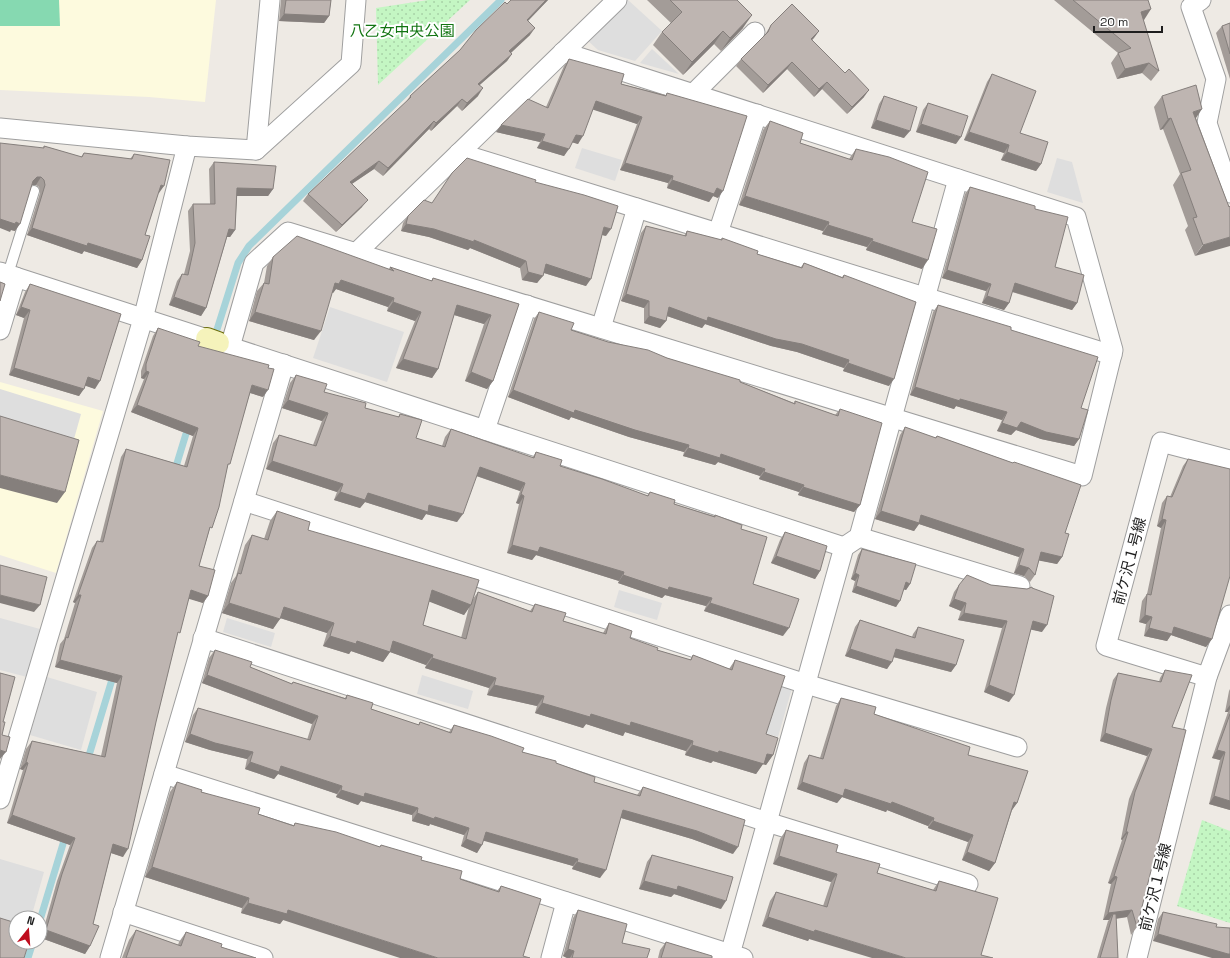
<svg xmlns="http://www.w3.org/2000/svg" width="1230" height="958" viewBox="0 0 1230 958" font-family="'Space Grotesk','Noto Sans JP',sans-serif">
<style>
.education{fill:#fdfade}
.park{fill:url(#park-dots)}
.pitch{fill:#86d9b1}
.parking{fill:#dedede}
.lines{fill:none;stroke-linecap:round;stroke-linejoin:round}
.stream{stroke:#a7d3d9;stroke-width:7}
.lane-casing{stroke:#9f9f9f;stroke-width:12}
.street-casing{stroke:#9f9f9f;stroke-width:21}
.secondary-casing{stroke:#6c6e0b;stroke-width:24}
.lane{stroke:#fff;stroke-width:10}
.street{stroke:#fff;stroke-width:19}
.secondary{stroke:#f5f3bb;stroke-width:22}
.wall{fill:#a39c98;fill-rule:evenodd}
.shaded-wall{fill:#857f7c}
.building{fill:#beb5b1;stroke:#857f7c}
.labels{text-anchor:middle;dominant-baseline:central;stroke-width:4;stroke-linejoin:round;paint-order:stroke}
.park-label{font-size:15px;fill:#137512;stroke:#fff}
.street-label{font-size:15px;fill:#1e1e1e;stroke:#fff}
</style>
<defs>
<pattern id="park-dots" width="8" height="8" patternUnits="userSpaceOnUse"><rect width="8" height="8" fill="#c4f6c3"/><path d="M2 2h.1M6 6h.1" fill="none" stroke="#a8d2a7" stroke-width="1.8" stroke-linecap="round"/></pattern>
</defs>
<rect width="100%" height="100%" fill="#eeeae4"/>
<g class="education">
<polygon points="0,0 216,0 205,102 149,97 0,90"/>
<polygon points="0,382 103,411 56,573 0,555"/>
</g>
<g class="park">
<polygon points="428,0 470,0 378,85 376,8"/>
<polygon points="1202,820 1230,831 1230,923 1177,906"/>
</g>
<polygon class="pitch" points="0,0 59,0 60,26 0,26"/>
<g class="parking">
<polygon points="622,0 628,0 662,31 635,61 598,50 586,39"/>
<polygon points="652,49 679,74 640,63"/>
<polygon points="582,148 622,160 615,181 575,168"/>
<polygon points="1057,158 1072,162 1083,203 1047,192"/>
<polygon points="330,307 404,332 387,382 313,358"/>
<polygon points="0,389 81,414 72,446 0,425"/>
<polygon points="619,590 662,603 657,620 614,607"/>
<polygon points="0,618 40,629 27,677 0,670"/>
<polygon points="227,618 275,633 271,647 223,632"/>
<polygon points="422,675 473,691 468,709 417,694"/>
<polygon points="47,677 97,692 81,750 30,735"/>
<polygon points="782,685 792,688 778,737 716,719 721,703 772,718"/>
<polygon points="0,859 44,872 31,918 16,918 16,927 0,922"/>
</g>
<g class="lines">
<g class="stream">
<polyline points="214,339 238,263 249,246 501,0"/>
<polyline points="174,473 189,424"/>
<polyline points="87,762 114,673"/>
<polyline points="40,920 66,834"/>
<polyline points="28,958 33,942"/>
</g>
<defs>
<polyline id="lane" points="8,274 34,191"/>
<g id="street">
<polyline points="1201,0 1191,7 1216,79 1207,123 1230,193"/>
<polyline points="693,94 755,32"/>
<polyline points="0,128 187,146 256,150 270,0"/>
<polyline points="256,150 351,64 356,0"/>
<polyline points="459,153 1112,355"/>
<polyline points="718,233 757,114"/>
<polyline points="356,253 617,0"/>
<polyline points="0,272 207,339"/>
<polyline points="601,328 637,208"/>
<polyline points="0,330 16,277"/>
<polyline points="218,343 844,547 729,958"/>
<polyline points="230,347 254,263 288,232 1082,476 1113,350 1076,217 563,52"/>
<polyline points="485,430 527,305"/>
<polyline points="244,501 806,684 1017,747"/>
<polyline points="859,537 1020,586"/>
<polyline points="844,547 859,537 958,179"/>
<polyline points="203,638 767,822 968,884"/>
<polyline points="1207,677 1106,646 1161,442 1230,460"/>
<polyline points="164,774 743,958"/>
<polyline points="0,799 143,319 187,146"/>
<polyline points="123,912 263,958"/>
<polyline points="110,958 284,364"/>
<polyline points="551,958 566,902"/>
<polyline points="1137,958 1207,677 1230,615"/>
</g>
<polyline id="secondary" points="207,339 218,343"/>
</defs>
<use href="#lane" class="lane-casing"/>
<use href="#street" class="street-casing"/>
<use href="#secondary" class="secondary-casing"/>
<use href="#lane" class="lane"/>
<use href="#street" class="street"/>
<use href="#secondary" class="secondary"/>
</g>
<g class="wall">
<polygon points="281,0 331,0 329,16 324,23 279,21"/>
<polygon points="511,0 548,0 528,21 530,35 511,53 512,54 507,61 479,85 478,96 462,111 457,106 431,131 429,129 383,176 374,169 352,184 362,207 336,232 303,201 308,194 406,102 410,96 460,50"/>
<polygon points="647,0 737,0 743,28 721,51 714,44 683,75 653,45 662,32 671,23"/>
<polygon points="1054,0 1148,0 1144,20 1143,20 1159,71 1151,81 1142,73 1117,79 1111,63 1118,53"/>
<polygon points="1230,23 1230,79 1216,33 1222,26"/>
<polygon points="771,25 819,31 812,40 864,97 847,114 822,89 814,97 787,69 763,93 736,66 741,59 764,36 766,33"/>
<polygon points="569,59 621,84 666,95 667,93 718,198 713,196 709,202 667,188 668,183 620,170 637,124 593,109 578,144 572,142 564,156 537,148 540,142 496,132 546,107 564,66"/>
<polygon points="992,74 1020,133 1041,164 1036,171 1001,160 1004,153 964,140 987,82"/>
<polygon points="884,96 904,138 871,128 879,104"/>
<polygon points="1162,96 1196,118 1229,207 1230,206 1195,256 1185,230 1188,226 1173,185 1180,174 1163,129 1160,130 1154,107"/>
<polygon points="928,103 956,144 916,132 923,110"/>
<polygon points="770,121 800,143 849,159 856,149 912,222 922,269 866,250 867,247 822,234 823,231 739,205 763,130"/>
<polygon points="44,146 81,157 84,153 130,159 134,154 159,193 158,193 145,235 142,260 137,268 84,251 82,254 27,235 40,193 39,187 36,185 32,185 15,231 11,230 10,232"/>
<polygon points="214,162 273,189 268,196 237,196 235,230 230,237 227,237 206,308 201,316 169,305 177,281 182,274 184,274 190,251 188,211 193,204 210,204 209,169"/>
<polygon points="535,182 606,236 602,235 586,286 544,273 537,283 522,280 520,268 470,248 468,250 429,237 401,231 403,223 408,216 432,203"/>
<polygon points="970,187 1035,209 1055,267 1077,303 1072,310 1012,292 1009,303 1004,310 982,303 986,291 942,278 965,194"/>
<polygon points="646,226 684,236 687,231 721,240 722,238 757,254 801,267 804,263 842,277 844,275 889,386 843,371 844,368 797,352 771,346 705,324 702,328 667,316 666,321 660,328 644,323 644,308 621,301 641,233"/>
<polygon points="273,257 389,269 390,267 431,281 433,278 519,304 493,381 487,389 465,381 484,324 454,315 438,369 432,378 396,368 415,321 387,311 388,307 336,289 333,293 332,293 314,340 249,321 257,291 264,283 267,266"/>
<polygon points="30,284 95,389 85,385 79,396 9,375 24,318 16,315 25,292"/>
<polygon points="938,305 1011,330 1081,408 1079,439 1074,446 1041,439 1016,430 1011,435 997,431 1002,420 956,406 954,409 910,395 933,312"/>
<polygon points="539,312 571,330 608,342 667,358 740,382 794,403 795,401 835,415 840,409 860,505 854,512 798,495 799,492 759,479 760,476 718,462 715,465 683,456 684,452 629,437 571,417 569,420 508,397 534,319"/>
<polygon points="158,328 198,346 263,397 250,393 227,469 199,566 208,596 203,603 189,598 176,638 123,857 111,853 93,924 90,946 85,954 41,938 57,881 70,845 7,823 23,770 20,769 26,749 32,741 101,756 117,683 55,667 60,644 64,639 75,603 73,602 92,548 97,541 100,541 121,457 126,449 184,466 193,436 131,412 144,379 141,378 141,371 153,336"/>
<polygon points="296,375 324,392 365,408 398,417 400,414 416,438 442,446 445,437 451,429 532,458 536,452 560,466 647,496 650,492 674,504 714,516 715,515 741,529 753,584 783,636 704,611 706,606 665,595 662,598 618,583 619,581 536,555 532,560 507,553 519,504 516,503 520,491 476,476 457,522 426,514 422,520 365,502 360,508 334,500 337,492 266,469 273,443 279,435 313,445 322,421 282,408 290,383"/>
<polygon points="905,427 935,438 937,436 1013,463 1014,462 1065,533 1062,557 1057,564 1039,560 1035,575 1030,582 1024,576 1014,573 1019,557 919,524 914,531 875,519 900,435"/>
<polygon points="1188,459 1212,639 1206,647 1171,635 1167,641 1144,636 1146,624 1139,622 1142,601 1147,594 1161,528 1157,526 1162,503 1167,496 1170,497 1183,466"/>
<path d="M277,511l31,19 165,69 5,-7 52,19 5,-7 28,17 40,12 6,-10 21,15 27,12 33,10 3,-5 36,14 6,-9 31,74 7,21 -7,10 -3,-1 -7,10 -43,-13 -2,2 -26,-8 1,-4 -61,-19 -2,4 -37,-12 -3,4 -48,-15 2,-7 -50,-11 2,-7 -64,-20 1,-3 -36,-13 -7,10 -32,-11 -2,3 -26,-8 4,-13 -47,-15 -7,11 -51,-16 9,-30 5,-7 9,-31 7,-10 12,4 6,-18zM429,601l35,14 5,-8 -8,31 -38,-13z"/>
<polygon points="785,532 820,571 815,579 771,563 780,540"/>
<polygon points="862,549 910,584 906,590 904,589 896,607 852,592 855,581 851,579 858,555"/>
<polygon points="959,585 991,585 1027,589 1032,588 1042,632 1031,629 1009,702 984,692 1002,628 958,620 961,611 949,606 954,592"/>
<polygon points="860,620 912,637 913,634 918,627 956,665 951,672 893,657 887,669 845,656 855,627"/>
<polygon points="215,650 250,667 292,684 293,682 345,698 347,695 371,709 418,725 420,722 449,732 454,725 522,752 556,763 594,782 637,795 643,787 733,854 692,839 621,818 600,878 572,869 573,866 484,840 477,853 461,846 464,835 430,824 429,826 412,821 412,815 361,801 358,805 336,797 337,794 278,774 274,779 245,769 247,759 210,750 185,742 193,715 198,708 307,740 312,724 202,683 209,658"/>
<polygon points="1165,670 1172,727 1137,927 1131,935 1127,917 1116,919 1118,958 1097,958 1108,921 1109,920 1103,920 1111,884 1108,883 1122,840 1121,839 1129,799 1147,756 1100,741 1106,708 1113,680 1118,673 1159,682 1160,678"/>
<polygon points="1230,689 1230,810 1209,804 1220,760 1212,758 1228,712 1225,712 1229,691"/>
<polygon points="841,698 874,714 968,755 1017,803 1012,810 995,863 989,871 962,860 968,842 928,828 928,826 887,810 886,812 842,797 837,803 797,789 804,763 809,755 820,758 836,706"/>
<polygon points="177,782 258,814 293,826 295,823 380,847 381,845 421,860 460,879 497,891 501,886 541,899 283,920 280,924 241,913 242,908 145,877 170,792"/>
<polygon points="786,830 836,852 877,873 933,890 939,881 998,898 809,939 808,941 762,926 770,901 776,892 823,906 831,882 773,864 780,839"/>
<polygon points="652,855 721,909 674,894 671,897 639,889 647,862"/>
<polygon points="578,910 622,943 647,958 567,958 563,956 573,918"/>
<polygon points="1163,912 1216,927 1153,941 1158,919"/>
<polygon points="136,930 178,945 179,942 186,932 221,947 256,958 122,958 129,940"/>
<polygon points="666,942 712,958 658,958 660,950"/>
</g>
<g class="shaded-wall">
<polygon points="546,0 548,0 521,28 527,20"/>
<polygon points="1151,9 1144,20 1134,23 1141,12"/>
<polygon points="284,14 329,16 324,23 279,21"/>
<polygon points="752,15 743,28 721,51 730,38"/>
<polygon points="535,28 530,35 504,59 509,51"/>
<polygon points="723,31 714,44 683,75 692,62"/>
<polygon points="819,31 814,38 806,46 811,39"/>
<polygon points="512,54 507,61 473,91 478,84"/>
<polygon points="792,62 787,69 763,93 768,85"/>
<polygon points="1149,63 1142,73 1117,79 1125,69"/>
<polygon points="827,82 822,89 814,97 819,89"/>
<polygon points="483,88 478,96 462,111 467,103"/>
<polygon points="869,90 864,97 847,114 852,107"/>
<polygon points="462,99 457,106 431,131 436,123"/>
<polygon points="596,101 642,117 637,124 591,109"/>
<polygon points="1202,109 1194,121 1193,112"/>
<polygon points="1171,118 1163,129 1160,130 1168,119"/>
<polygon points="876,120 910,131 904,138 871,128"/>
<polygon points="434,121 429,129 383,176 388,168"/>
<polygon points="921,124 961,137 956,144 916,132"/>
<polygon points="501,125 545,134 540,142 496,132"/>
<polygon points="969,132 1009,145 1004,153 964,140"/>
<polygon points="576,135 583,136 578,144 571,142"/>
<polygon points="542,141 569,149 564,156 537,148"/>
<polygon points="1007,152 1041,164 1036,171 1001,160"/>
<polygon points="379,161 374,169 344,189 350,182"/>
<polygon points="625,163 673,176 668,183 620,170"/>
<polygon points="37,177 41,177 36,185 32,185 33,181"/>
<polygon points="672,180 717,188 723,191 718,198 713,196 709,202 667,188"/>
<polygon points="161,185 164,186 159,193 155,192"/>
<polygon points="237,188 273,189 268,196 232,196"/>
<polygon points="745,196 829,222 823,231 739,205"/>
<polygon points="368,200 362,207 336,232 342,225"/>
<polygon points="0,219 16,222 20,224 15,231 11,230 10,232 0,228"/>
<polygon points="406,224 434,229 474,240 526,261 520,268 470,248 468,250 429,237 401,231"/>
<polygon points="828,225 873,239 867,247 822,234"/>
<polygon points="604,227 611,229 606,236 599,234"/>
<polygon points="32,228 88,243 142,260 137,268 84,251 82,254 27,235"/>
<polygon points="229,229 235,230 230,237 224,237"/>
<polygon points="1230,237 1230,246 1195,256 1203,245"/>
<polygon points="872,241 928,260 922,269 866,250"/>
<polygon points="546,264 591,279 586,286 541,272"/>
<polygon points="947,270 991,284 986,291 942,278"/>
<polygon points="528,272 543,276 537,283 522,280"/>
<polygon points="341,280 394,298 388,307 336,289 333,293 329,292 335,283"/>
<polygon points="1015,283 1077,303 1072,310 1010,291"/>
<polygon points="626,294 649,301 644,308 621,301"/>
<polygon points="987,296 1009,303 1004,310 982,303"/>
<polygon points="174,297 206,308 201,316 169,305"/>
<polygon points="393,302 421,312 415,321 387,311"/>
<polygon points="457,305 491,315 484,324 451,314"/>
<polygon points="21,307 30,310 24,318 16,315"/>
<polygon points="669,307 708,317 802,344 849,360 844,368 797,352 771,346 705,324 702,328 664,315"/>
<polygon points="255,312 321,331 314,340 249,321"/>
<polygon points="649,316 666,321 660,328 644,323"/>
<polygon points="403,359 438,369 432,378 396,368"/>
<polygon points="848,363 894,379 889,386 843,371"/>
<polygon points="14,368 84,389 79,396 9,375"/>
<polygon points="146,371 149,372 144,379 141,378"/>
<polygon points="471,372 493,381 487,389 465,381"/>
<polygon points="88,377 100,381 95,389 83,385"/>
<polygon points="252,385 268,390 263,397 247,392"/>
<polygon points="915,387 960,399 1007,412 1002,420 956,406 954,409 910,395"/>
<polygon points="513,390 575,410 689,445 684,452 629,437 571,417 569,420 508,397"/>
<polygon points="288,400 328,413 322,421 282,408"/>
<polygon points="137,405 198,428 193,436 131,412"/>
<polygon points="1021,422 1079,439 1074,446 1041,439 1016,430 1011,435 997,431 1002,423"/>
<polygon points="688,448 721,454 765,469 760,476 718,462 715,465 683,456"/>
<polygon points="272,461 343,484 337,492 266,469"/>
<polygon points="480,467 525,483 520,491 474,475"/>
<polygon points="764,472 804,485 799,492 759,479"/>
<polygon points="0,475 65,492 57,503 0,488"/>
<polygon points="803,487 860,505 854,512 798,495"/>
<polygon points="340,492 368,493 429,505 463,514 457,522 426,514 422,520 365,502 360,508 334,500"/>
<polygon points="521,494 524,496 519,504 516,503"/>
<polygon points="881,511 921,515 1024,549 1019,557 919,524 914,531 875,519"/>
<polygon points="1162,519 1166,520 1161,528 1157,526"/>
<polygon points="512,545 540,547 624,572 619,581 536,555 532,560 507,553"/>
<polygon points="1041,552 1062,557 1057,564 1036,560"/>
<polygon points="776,556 820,571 815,579 771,563"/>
<polygon points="1019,565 1029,568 1024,576 1014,573"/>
<polygon points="855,573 859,575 855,581 851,579"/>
<polygon points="623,575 669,587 712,598 706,606 665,595 662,598 618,583"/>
<polygon points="906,582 910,584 906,590 902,589"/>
<polygon points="856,586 900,601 896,607 852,592"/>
<polygon points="191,590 208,596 203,603 186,598"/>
<polygon points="432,590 471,605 464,615 425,600"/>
<polygon points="0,595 40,605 34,612 0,603"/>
<polygon points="78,595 81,595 75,603 73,602"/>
<polygon points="954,599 966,603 961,611 949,606"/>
<polygon points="229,603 280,619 273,629 222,613"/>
<polygon points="710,603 789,628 783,636 704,611"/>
<polygon points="284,607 334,623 327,633 277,617"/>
<polygon points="964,613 1007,621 1002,628 958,620"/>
<polygon points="1145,615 1152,617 1146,624 1139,622"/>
<polygon points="1033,621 1047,625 1042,632 1028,629"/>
<polygon points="1174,627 1212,639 1206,647 1171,635 1167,641 1144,636 1149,628"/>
<polygon points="330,636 357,641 393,641 433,655 426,665 390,652 383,662 351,651 349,654 323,646"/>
<polygon points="850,649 892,662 887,669 845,656"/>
<polygon points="896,649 956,665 951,672 890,656"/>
<polygon points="432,658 496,678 489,688 425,668"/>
<polygon points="60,660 122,676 117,683 55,667"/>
<polygon points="207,675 318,716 312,724 202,683"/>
<polygon points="494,685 544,696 537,706 487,695"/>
<polygon points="989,685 1014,695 1009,702 984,692"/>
<polygon points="542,703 591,714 631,722 693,741 686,751 625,732 623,736 586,724 583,728 535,713"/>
<polygon points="1230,705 1230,709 1228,712 1225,712"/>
<polygon points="1105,733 1152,749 1147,756 1100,741"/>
<polygon points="190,734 253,752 247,759 210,750 185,742"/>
<polygon points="692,745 719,751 767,754 773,755 766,765 763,764 756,774 713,761 711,763 685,755"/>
<polygon points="0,750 6,752 0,759"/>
<polygon points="1217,750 1225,752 1220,760 1212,758"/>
<polygon points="26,762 28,763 23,770 20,769"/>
<polygon points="250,762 281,766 342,786 337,794 278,774 274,779 245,769"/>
<polygon points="802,782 845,789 892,802 934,818 928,826 887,810 886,812 842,797 837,803 797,789"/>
<polygon points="341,790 365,793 418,808 412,815 361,801 358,805 336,797"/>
<polygon points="1214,796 1230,801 1230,810 1209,804"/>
<polygon points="1014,802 1017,803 1012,810 1009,809"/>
<polygon points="623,810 697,831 738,847 733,854 692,839 618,817"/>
<polygon points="417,813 435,817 469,828 464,835 430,824 429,826 412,821"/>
<polygon points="12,815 75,838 70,845 7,823"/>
<polygon points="933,821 973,835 968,842 928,828"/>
<polygon points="486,832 578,859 573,866 481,840"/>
<polygon points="1126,832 1128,832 1122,840 1121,839"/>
<polygon points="466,839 482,845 477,853 461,846"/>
<polygon points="113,844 128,849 123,857 108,852"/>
<polygon points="967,852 995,863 989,871 962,860"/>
<polygon points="779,856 837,874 831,882 773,864"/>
<polygon points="577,862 606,870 600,878 572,869"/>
<polygon points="152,867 249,898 242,908 145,877"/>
<polygon points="1114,876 1117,877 1111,884 1108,883"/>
<polygon points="644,881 678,886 726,901 721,909 674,894 671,897 639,889"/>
<polygon points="248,903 288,910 438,958 400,958 283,920 280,924 241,913"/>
<polygon points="1132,910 1127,917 1111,919 1113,914 1109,920 1103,920 1108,913"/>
<polygon points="768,917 815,930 906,958 872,958 809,939 808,941 762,926"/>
<polygon points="46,930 90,946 85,954 41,938"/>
<polygon points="1158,934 1230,954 1230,958 1212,958 1153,941"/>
<polygon points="568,949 574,951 570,958 567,958 563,956"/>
</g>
<g class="building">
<polygon points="286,0 331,0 329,16 284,14"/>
<polygon points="511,0 546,0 527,20 535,28 509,51 512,54 478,84 483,88 467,103 462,99 436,123 434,121 388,168 379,161 350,182 368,200 342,225 308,194 411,97 410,96 460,50 476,30 505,2 507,4"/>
<polygon points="670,0 737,0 752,15 730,38 723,31 692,62 662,32 682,12"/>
<polygon points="1073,0 1148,0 1151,9 1141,12 1159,71 1149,63 1125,69 1118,53 1131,48"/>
<polygon points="792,4 819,31 811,39 845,73 849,69 869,90 852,107 827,82 819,89 792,62 768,85 741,59 768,32 771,25"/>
<polygon points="1230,23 1230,54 1222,26"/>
<polygon points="569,59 624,74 621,84 666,96 667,93 747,116 723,191 717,188 714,194 672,180 673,176 625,163 642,117 596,101 583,136 576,135 569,149 542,141 545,134 501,125 528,99 548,108"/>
<polygon points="992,74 1036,91 1020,133 1048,142 1041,164 1007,152 1009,145 969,132"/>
<polygon points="1196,85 1202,109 1193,112 1229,207 1230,206 1230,237 1203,245 1193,218 1197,217 1181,173 1191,170 1171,118 1168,119 1162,96"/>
<polygon points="884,96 917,107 910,131 876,120"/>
<polygon points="928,103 968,116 961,137 921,124"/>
<polygon points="770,121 803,133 800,143 852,160 856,149 889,157 928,172 912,222 937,229 928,260 872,241 873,239 828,225 829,222 745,196"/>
<polygon points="0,143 44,148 44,146 82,157 84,153 132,159 134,154 170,160 164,186 161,185 145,235 150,236 142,260 88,243 87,246 32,228 45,185 44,180 41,177 37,177 33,181 20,224 16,222 15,224 0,219"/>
<polygon points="467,158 536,180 535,182 584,195 618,206 611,229 604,227 591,279 546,264 543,276 528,272 526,261 474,240 474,242 434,229 406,224 408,216 424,200 432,203 452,173"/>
<polygon points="214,162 276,166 273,189 237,188 235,230 229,229 206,308 174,297 182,274 188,275 195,243 193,204 215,204"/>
<polygon points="970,187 1035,206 1035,209 1068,217 1055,267 1084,275 1077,303 1015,283 1009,303 987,296 991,284 947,270"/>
<polygon points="646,226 686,236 687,231 722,240 722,238 758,251 757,254 802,268 804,263 843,278 844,275 916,302 894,379 848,363 849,360 802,344 776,339 708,317 707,321 669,307 666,321 649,316 649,301 626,294"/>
<polygon points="297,236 394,271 390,267 432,281 433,278 519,304 493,381 471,372 491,315 457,305 438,369 403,359 421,312 393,302 394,298 341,280 339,284 335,283 321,331 255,312 264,283 269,284 273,257"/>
<polygon points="0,282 5,284 0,301"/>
<polygon points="30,284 121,314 100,381 88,377 84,389 14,368 30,310 21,307"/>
<polygon points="938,305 1011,327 1011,330 1098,357 1081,408 1088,410 1079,439 1046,432 1021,422 1017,428 1002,423 1007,412 960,399 960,401 915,387"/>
<polygon points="539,312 574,323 571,330 608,342 648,350 667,358 740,380 740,382 795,404 795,401 838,416 840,409 882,423 860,505 803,487 804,485 764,472 765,469 721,454 720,458 688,448 689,445 635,430 575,410 574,413 513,390"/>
<polygon points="158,328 200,342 198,346 269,365 268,368 274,369 268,390 252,385 230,464 228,464 219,507 212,528 210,527 199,566 215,570 208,596 191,590 180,633 178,632 156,722 128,849 113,844 93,924 99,926 90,946 46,930 62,874 75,838 12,815 28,763 26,762 32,741 105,757 122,676 60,660 66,637 68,638 81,595 78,595 97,541 103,542 126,449 187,467 198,428 137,405 149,372 146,371 146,364"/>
<polygon points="296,375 327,384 324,392 366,403 365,408 399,417 400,414 422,420 416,438 445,447 451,429 534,458 536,452 562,460 560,466 602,479 648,496 650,492 675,500 674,504 715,517 715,515 742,525 741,529 767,537 753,584 799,599 789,628 710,603 712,598 669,587 668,590 623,575 624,572 540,547 538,552 512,545 524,496 521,494 525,483 480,467 463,514 429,505 428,512 368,493 365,500 340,492 343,484 272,461 279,435 316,446 328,413 288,400"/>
<polygon points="0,416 79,440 65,492 0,475"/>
<polygon points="905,427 936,438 937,436 1013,463 1014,462 1081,485 1065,533 1069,534 1062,557 1041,552 1035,575 1029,568 1019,565 1024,549 921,515 919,523 881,511"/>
<polygon points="1188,459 1230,469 1230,576 1212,639 1174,627 1172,634 1149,628 1152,617 1145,615 1147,594 1151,595 1166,520 1162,519 1167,496 1172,497"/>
<polygon points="277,511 310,522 308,530 479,580 471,605 432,590 423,625 466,639 478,592 532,612 535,604 566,613 563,621 606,634 609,623 632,631 630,638 658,648 657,650 691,660 693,655 732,670 735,660 785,676 766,734 778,738 773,755 767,754 764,764 719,751 718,753 692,745 693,741 631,722 630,726 591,714 590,717 542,703 544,696 494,685 496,678 432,658 433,655 393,641 390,652 357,641 356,644 330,636 334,623 284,607 280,619 229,603 238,573 241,574 252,535 268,540"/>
<polygon points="785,532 827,546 820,571 776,556"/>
<polygon points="862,549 916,564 910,584 906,582 900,601 856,586 859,575 855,573"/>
<polygon points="0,565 47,577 40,605 0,595"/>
<polygon points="967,575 991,585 1027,589 1032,587 1032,588 1054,596 1047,625 1033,621 1014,695 989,685 1007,621 964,613 966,603 954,599 959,585"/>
<polygon points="860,620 915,638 918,627 964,640 956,665 896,649 892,662 850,649"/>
<polygon points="215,650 252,662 250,667 292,684 293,682 346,699 347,695 373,703 371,709 419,725 420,722 451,733 454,725 491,736 524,748 522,752 556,761 556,763 595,777 594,782 640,796 643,787 745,820 738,847 697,831 623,810 606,870 577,862 578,859 486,832 482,845 466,839 469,828 435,817 434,819 417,813 418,808 365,793 364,797 341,790 342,786 281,766 279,772 250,762 253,752 215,743 190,734 198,708 310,740 318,716 207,675"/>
<polygon points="1165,670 1192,675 1172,727 1186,730 1137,927 1132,910 1108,913 1117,877 1114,876 1128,832 1126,832 1135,792 1152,749 1105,733 1111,700 1118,673 1161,682"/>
<polygon points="0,673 15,677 3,722 5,722 2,735 10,737 6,752 0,750"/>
<polygon points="841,698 876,707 874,714 970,747 968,755 1028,771 1017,803 1014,802 995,863 967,852 973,835 933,821 934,818 892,802 891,804 845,789 843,796 802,782 809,755 823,759"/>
<polygon points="1230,714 1230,801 1214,796 1225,752 1217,750"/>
<polygon points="177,782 202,790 201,792 260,808 258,814 294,826 295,823 336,832 380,847 381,845 422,857 421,860 462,871 460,879 499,892 501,886 541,899 523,956 530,958 438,958 288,910 287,914 248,903 249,898 152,867"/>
<polygon points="786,830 838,845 836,852 880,864 877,873 936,891 939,881 998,898 981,955 993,958 906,958 815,930 814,932 768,917 776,892 827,907 837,874 779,856"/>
<polygon points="652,855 733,877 726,901 678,886 677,890 644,881"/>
<polygon points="578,910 627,924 622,943 650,949 647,958 572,958 574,951 568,949"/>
<polygon points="1163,912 1217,924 1216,927 1230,928 1230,954 1228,954 1158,934"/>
<polygon points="1113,914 1116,914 1118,958 1100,958"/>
<polygon points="0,918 16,923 16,942 29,942 24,958 0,958"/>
<polygon points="136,930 181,946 186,932 222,944 221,947 256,958 126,958"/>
<polygon points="666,942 712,956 712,958 661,958"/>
</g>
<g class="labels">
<g class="park-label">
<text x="402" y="30">八乙女中央公園</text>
</g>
<g class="street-label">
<text transform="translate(1129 561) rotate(-75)">前ケ沢１号線</text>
<text transform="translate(1155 887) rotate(-76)">前ケ沢１号線</text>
</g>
</g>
<g transform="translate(28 930) rotate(17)"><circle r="19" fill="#ffffff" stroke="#a5a5a5"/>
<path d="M0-3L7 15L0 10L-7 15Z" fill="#bf0c1d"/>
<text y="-6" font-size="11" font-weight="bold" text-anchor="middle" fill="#1e1e1e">N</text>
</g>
<path d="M1094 26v6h68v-6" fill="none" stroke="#1e1e1e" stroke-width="2"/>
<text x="1100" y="26" font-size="12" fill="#1e1e1e" stroke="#ffffff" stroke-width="3" paint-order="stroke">20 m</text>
</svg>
